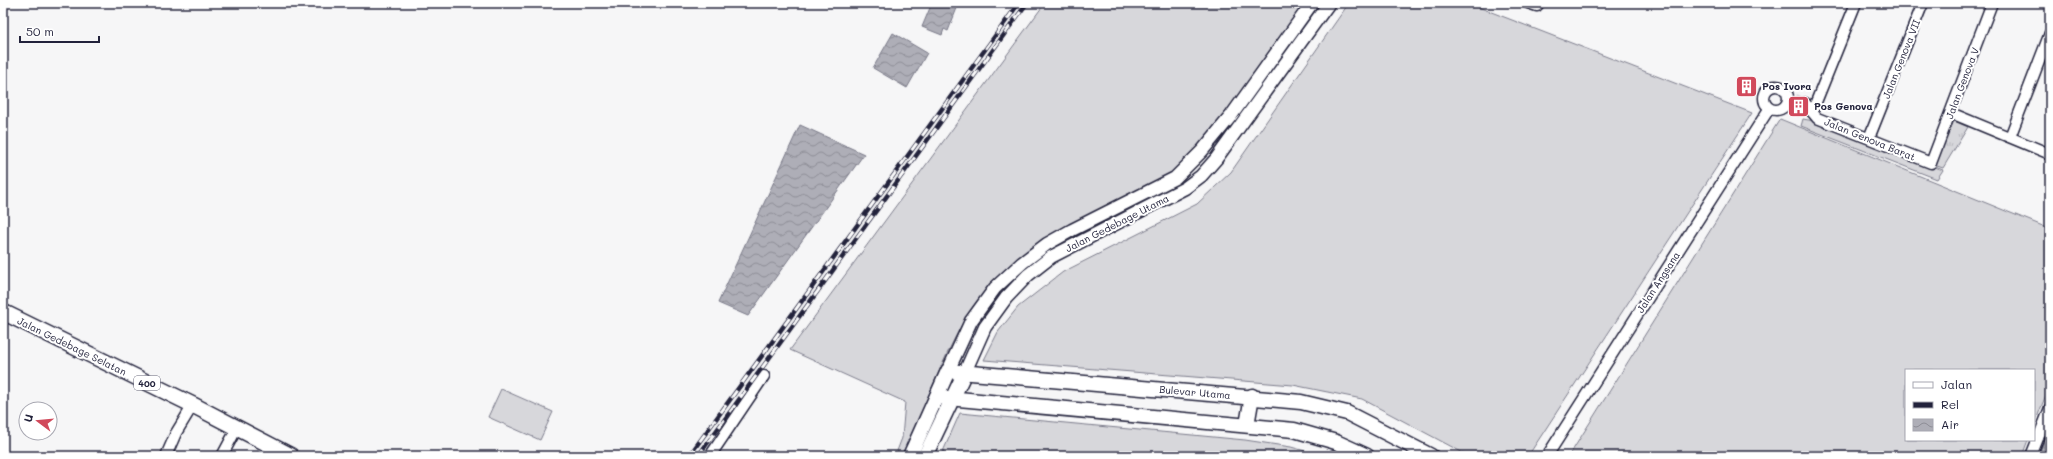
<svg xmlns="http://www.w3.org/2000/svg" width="2053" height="459" viewBox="0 0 2053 459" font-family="Mali,sans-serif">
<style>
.grass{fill:#d7d7db;stroke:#7c7c8b}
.park{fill:url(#park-tufts);stroke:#7c7c8b}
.water{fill:url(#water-waves);stroke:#767685}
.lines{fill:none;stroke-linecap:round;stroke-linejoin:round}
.minor-tunnel{stroke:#ccccd1;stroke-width:10;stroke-dasharray:10 5;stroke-linecap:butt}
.minor-casing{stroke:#22223b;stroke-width:13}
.tertiary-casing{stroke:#22223b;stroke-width:15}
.secondary-casing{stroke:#22223b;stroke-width:17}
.primary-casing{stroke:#22223b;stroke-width:18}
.minor{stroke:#fff;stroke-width:10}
.tertiary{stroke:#fff;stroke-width:12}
.secondary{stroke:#fff;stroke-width:14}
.primary{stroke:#fff;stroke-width:15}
.rail-casing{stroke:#22223b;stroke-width:4.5}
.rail{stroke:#fff;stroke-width:3;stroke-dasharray:9;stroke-linecap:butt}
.labels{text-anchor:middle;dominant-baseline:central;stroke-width:4;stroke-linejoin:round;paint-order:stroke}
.shield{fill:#fff;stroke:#646476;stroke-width:1}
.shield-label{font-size:9px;font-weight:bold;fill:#22223b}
.street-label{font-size:10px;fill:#22223b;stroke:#fff}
.poi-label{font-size:10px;font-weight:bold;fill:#22223b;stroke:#fff;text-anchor:start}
</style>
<defs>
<pattern id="park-tufts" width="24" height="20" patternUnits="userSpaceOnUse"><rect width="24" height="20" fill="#d7d7db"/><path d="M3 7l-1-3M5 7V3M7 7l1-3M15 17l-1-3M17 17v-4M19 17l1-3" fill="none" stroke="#b8b8bd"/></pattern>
<pattern id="water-waves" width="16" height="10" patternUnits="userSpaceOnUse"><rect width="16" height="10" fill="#aeaeb7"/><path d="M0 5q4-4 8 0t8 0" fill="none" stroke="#8d8d96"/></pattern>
</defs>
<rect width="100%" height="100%" fill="#f6f6f7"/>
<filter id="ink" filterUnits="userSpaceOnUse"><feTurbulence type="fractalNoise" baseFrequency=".025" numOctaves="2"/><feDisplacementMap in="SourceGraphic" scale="8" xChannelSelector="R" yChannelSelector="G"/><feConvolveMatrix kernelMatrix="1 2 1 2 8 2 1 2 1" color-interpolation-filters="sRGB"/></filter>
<g filter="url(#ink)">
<g class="grass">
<path d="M1045,3h260c-41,57 -80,125 -133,170 -74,38 -162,70 -207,146 -24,42 -41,90 -61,135l-7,-3 5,-13 3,-36 -115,-52z"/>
<polygon points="1349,3 1468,3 1752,113 1528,456 1469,456 1362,399 1293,385 984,360 998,332 1018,307 1063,272 1197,204 1231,172"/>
<polygon points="1780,119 2050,229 2050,385 2034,425 2034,370 1906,370 1906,440 2028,440 2022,456 1569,456"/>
<polygon points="1803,119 1814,121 1943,170 1937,179 1801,126"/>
<polygon points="501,389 553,412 540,440 488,417"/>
<polygon points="960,413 1245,440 1291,447 1323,456 941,456"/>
</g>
<polygon class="park" points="1954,121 1968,127 1943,168 1934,165"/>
<g class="water">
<polygon points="932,3 959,3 948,31 944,29 942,35 922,27"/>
<polygon points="893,33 927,53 907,88 873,68"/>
<polygon points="800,125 864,154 748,316 718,303"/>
<polygon points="2050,427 2050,456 2038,456"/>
</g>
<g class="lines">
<g class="minor-tunnel">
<polyline points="1795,99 1805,103"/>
<polyline points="1791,109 1802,113"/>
</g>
<defs>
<g id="minor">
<polyline points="1528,3 1537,6 1539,3"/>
<circle cx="1776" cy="98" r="12"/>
<polyline points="1805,103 1817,118 1931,163 1992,3"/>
<polyline points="1812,112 1856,3"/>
<polyline points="1951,113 2050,154"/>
<polyline points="2010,137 2050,33"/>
<polyline points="1869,138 1923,3"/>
<polyline points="166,456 176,433 193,405"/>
<polyline points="222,456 237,428"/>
<polyline points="710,456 764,376"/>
<polyline points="1547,456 1769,109"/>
<polyline points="2031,456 2050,408"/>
</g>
<g id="tertiary">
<polyline points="948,371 971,321 995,288 1022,263 1047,244 1072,230 1175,178 1202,151 1231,116 1312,3"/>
<polyline points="965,372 985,327 1006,298 1028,275 1051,257 1185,188 1201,176 1216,159 1329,3"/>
</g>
<g id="secondary">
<polyline points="937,397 1294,430 1336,442 1367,456"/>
<polyline points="1247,425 1252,396"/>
<polyline points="910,456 948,371 1301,402 1347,413 1431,456"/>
<polyline points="925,456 965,372"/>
</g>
<polyline id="primary" points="3,312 193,405 291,456"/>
</defs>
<use href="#minor" class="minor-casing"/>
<use href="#tertiary" class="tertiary-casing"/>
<use href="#secondary" class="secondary-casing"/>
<use href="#primary" class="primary-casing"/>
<use href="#minor" class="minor"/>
<use href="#tertiary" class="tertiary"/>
<use href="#secondary" class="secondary"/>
<use href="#primary" class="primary"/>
<defs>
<g id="rail">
<polyline points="689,456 1019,3"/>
<polyline points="698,456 1027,3"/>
</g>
</defs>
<use href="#rail" class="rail-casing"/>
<use href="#rail" class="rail"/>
</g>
</g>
<defs>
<symbol id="building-square" viewBox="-11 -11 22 22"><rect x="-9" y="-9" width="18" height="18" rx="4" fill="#d1495b" stroke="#fff"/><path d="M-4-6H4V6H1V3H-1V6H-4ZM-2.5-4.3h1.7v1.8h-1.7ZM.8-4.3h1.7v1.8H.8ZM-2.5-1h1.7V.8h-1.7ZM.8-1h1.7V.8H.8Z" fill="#fff"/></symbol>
</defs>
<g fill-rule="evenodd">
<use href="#building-square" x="1734" y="74" width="25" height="25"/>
<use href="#building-square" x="1786" y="94" width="25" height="25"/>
</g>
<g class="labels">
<rect class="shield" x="134" y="376" width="26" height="14" rx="3"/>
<g class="shield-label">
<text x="147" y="383">400</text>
</g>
<g class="street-label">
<text transform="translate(1901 59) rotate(-68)">Jalan Genova VII</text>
<text transform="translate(1962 83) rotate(-69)">Jalan Genova V</text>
<text transform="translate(1870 139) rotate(22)">Jalan Genova Barat</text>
<text transform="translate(1117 223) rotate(-27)">Jalan Gedebage Utama</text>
<text transform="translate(1658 282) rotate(-57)">Jalan Angsana</text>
<text transform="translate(72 346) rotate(26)">Jalan Gedebage Selatan</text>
<text transform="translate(1195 392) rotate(5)">Bulevar Utama</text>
</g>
<g class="poi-label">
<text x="1762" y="86">Pos Ivora</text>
<text x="1814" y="106">Pos Genova</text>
</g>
</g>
<rect width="2053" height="459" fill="none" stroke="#fff" stroke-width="16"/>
<rect x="8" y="8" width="2037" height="443" fill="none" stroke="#22223b" stroke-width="1.5" filter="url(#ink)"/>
<rect x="1905" y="369" width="130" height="72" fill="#ffffff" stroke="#a7a7b1"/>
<rect x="1913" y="382" width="20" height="6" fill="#ffffff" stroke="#a7a7b1"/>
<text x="1941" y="389" font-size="12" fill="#22223b">Jalan</text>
<rect x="1913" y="402" width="20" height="6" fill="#22223b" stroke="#a7a7b1"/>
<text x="1941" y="409" font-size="12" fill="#22223b">Rel</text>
<rect x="1913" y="419" width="20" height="12" fill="url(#water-waves)" stroke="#a7a7b1"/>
<text x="1941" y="429" font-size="12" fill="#22223b">Air</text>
<g transform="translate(38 421) rotate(286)"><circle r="19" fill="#ffffff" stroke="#a7a7b1"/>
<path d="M0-3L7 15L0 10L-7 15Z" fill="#d1495b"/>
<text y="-6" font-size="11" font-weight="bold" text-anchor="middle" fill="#22223b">U</text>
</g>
<path d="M20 36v6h79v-6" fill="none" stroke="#22223b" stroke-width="2"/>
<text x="26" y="36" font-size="12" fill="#22223b" stroke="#ffffff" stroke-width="3" paint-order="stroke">50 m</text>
</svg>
